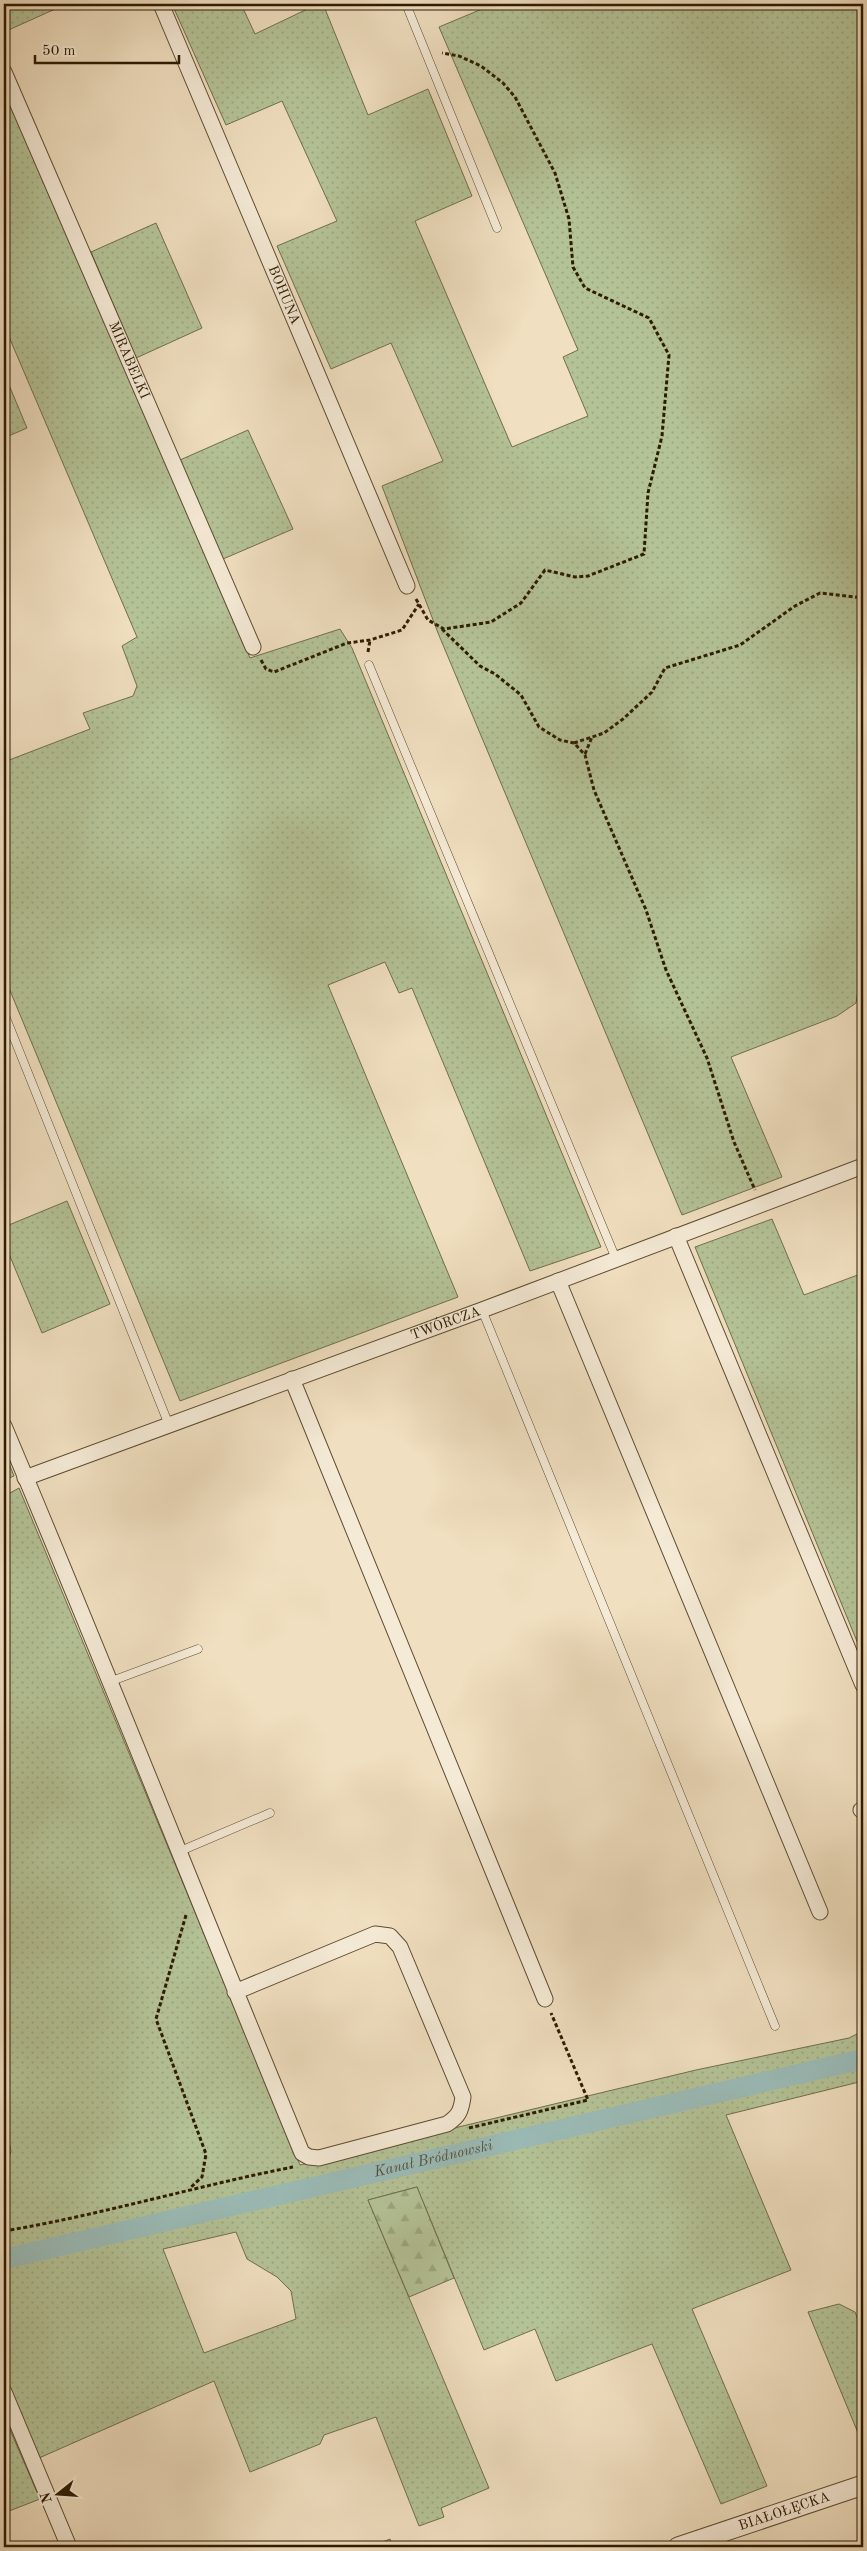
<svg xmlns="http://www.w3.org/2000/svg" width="867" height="2551" viewBox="0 0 867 2551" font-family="'Old Standard TT',serif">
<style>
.grass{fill:url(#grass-dots);stroke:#706f4c;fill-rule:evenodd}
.forest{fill:url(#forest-firs);stroke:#706f4c}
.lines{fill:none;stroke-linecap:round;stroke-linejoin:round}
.canal{stroke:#9bbcb8;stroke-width:20}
.service-casing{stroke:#5e4c32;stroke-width:9}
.minor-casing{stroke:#5e4c32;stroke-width:17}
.tertiary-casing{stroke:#5e4c32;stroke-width:21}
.path{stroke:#2d1b02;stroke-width:3;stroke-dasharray:4 2.5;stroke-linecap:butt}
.service{stroke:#f5ead6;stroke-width:8}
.minor{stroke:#f5ead6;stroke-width:15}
.tertiary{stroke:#f5ead6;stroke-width:19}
.labels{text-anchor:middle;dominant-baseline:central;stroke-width:5;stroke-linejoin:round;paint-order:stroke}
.street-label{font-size:14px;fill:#2d1b02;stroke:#f5ead6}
.water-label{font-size:15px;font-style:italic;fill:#545342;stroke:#f5ead6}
</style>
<defs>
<pattern id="grass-dots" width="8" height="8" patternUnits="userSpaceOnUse" patternTransform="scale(1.25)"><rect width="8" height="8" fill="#b4c397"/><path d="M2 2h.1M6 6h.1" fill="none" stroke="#9ba780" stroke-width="1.8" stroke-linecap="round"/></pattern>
<pattern id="forest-firs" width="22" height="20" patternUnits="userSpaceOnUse" patternTransform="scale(1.25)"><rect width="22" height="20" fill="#b4c397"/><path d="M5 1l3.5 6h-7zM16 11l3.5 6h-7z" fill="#9ba780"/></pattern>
</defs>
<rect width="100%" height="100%" fill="#f0dfc0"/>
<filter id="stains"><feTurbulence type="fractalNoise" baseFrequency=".004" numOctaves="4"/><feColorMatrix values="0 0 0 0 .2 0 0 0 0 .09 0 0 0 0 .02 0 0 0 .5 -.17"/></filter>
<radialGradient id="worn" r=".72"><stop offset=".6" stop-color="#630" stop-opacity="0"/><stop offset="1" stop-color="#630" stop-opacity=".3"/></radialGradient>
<g class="grass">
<polygon points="4,4 61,4 62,6 4,32"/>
<polygon points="172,4 241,4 255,34 318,4 323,4 368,115 428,89 472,196 415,221 512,447 588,416 563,357 578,350 439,27 494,4 863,4 863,972 860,977 856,1003 837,1016 731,1057 782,1177 682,1215 438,633 382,486 443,461 391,343 331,369 277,246 337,221 282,101 226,125"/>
<polygon points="4,86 250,658 340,629 352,648 601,1247 530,1271 412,988 399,993 385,962 328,985 458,1297 180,1401 4,976 4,762 90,729 83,713 133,696 137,686 122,646 137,637 4,325"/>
<polygon points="156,223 202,328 136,358 91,252"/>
<polygon points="4,373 27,428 4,438"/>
<polygon points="248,430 293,529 223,559 180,460"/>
<polygon points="67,1201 110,1304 42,1333 4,1242 4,1227"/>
<polygon points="772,1219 804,1295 863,1273 863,1656 695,1247"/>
<polygon points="4,1451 14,1476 4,1480"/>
<path d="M19,1488l281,677 396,-95 153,-32 14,-7v50l-137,34 65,155 -99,39 75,177 -46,18 -69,-160 -96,37 -21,-52 -51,21 -67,-163 -49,13 121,288 -48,20 3,9 -25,9 -43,-109 -52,18 -4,9 -70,28 -36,-91 -175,77 -35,-83v-202l7,-22 -7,-31v-619l6,-8zM236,2232l11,27 30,18 14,14 5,28 -92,34 -41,-104z"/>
<polygon points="839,2304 855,2312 863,2333 863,2445 808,2312"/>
<polygon points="4,2416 40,2499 4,2513"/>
</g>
<g class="forest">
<polygon points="417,2187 454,2278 409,2297 368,2200"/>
<polygon points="390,2539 393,2547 370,2547"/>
</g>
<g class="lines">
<path class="canal" id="s1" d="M4,2259l859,-200"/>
<defs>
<g id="service">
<polyline points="406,4 497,228"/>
<polyline points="369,665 616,1259"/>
<polyline points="4,1013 169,1425"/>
<polyline points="482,1310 775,2026"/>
<polyline points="109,1682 198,1649"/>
<polyline points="178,1852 270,1813"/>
</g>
<g id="minor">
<path id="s2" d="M161,4l246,582"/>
<path id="s3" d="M4,72l249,575"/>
<polyline points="676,1236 863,1685"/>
<polyline points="558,1281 820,1912"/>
<polyline points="292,1379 545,1999"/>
<path d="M4,1426c102,241 198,485 298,727l7,4 10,1 128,-34c12,-8 14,-13 16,-27l-63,-150 -10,-11 -15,-2 -140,58"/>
<path id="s4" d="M25,1478l457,-168 381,-144"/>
<polyline points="861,1810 863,1809"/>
<polyline points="4,2392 69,2547"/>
</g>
<g id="tertiary">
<path id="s5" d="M678,2547l185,-62"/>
</g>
</defs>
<use href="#service" class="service-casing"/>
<use href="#minor" class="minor-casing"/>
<use href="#tertiary" class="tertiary-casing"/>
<g class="path">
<polyline points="416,599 428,620 444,629 491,622 521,603 545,570 575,577 588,576 644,554 648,493 662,436 669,355 649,318 585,288 573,267 569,219 555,173 515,97 503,83 481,66 459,56 442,53"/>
<polyline points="442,629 480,666 495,674 521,695 539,727 560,740 574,743 585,755 594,790 646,910 666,970 707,1058 734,1142 755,1190"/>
<polyline points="368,652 370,640"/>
<polyline points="261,660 266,669 274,672 347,643 370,640 402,630 419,604"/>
<polyline points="574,743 604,733 623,719 652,692 665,668 740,645 795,606 820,593 863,598"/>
<polyline points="585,754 592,737"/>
<polyline points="186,1915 156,2019 206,2154 202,2177 190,2188"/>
<polyline points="469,2128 588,2100 551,2013"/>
<path d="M4,2231c97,-16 192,-45 289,-64"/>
</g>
<use href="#service" class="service"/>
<use href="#minor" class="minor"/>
<use href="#tertiary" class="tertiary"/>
</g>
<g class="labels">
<g class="street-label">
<text stroke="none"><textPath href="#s2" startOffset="316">BOHUNA</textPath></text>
<text stroke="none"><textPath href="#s3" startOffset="314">MIRABELKI</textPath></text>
<text stroke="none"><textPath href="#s4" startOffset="448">TWÓRCZA</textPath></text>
<text stroke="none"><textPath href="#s5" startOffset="112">BIAŁOŁĘCKA</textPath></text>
</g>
<g class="water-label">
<text stroke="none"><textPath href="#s1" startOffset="441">Kanał Bródnowski</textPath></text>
</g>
</g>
<rect width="867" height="2551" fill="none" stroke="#f0dfc0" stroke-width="20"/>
<rect x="5" y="5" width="857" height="2541" fill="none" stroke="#2d1b02" stroke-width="2.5"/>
<rect x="10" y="10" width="847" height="2531" fill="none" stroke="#2d1b02"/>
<g transform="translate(58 2494) rotate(253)" stroke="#f5ead6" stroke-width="4" paint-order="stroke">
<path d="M0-4L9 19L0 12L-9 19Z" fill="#2d1b02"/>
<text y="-8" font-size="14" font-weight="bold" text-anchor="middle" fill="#2d1b02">N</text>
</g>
<path d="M35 55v8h144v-8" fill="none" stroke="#2d1b02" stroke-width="2.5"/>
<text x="42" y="55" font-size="15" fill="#2d1b02" stroke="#f5ead6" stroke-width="4" paint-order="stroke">50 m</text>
<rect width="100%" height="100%" filter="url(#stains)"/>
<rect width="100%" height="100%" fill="url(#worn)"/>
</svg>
